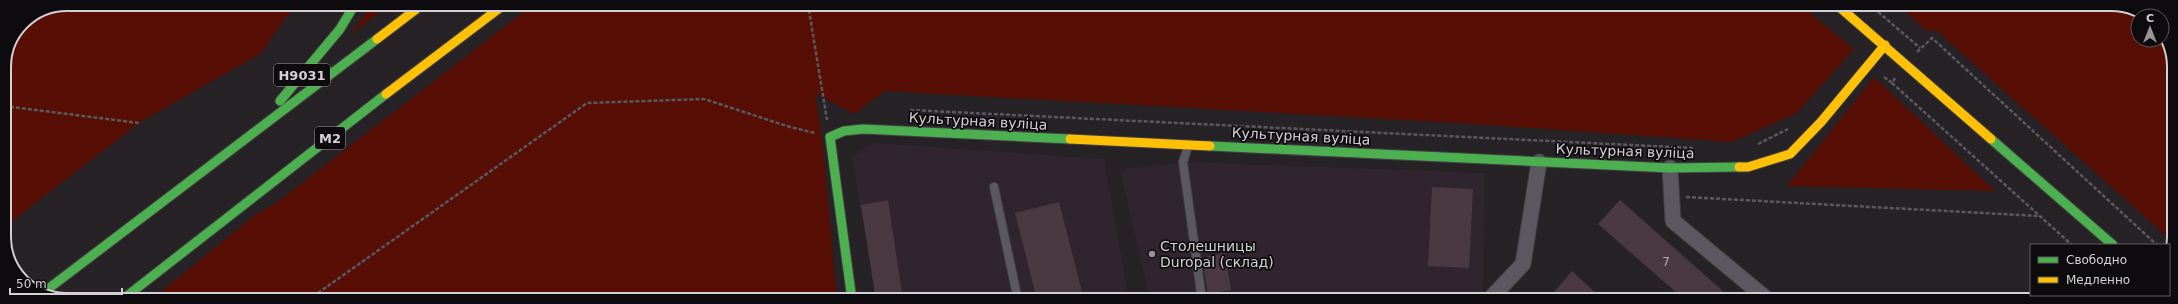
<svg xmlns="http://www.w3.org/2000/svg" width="2178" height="304" viewBox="0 0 2178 304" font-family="'DejaVu Sans',sans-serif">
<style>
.built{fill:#30252f}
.green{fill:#570f05}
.building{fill:#4a3940}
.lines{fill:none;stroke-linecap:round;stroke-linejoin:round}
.lane-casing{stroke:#413f41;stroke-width:10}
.street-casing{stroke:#413f41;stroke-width:17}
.fast-casing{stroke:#413f41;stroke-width:11}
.slow-casing{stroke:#413f41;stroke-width:11}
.path{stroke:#5c5861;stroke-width:2.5;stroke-dasharray:4 2;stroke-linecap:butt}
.lane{stroke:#5c5862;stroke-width:8}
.street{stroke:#5c5862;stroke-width:15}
.fast{stroke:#4caf50;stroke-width:9}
.slow{stroke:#ffc107;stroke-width:9}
.poi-dot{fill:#989397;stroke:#0e0b0e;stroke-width:1.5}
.labels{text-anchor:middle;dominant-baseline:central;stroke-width:3.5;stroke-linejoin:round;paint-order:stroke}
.number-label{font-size:12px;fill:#b2aaaf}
.shield{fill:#0e0b0e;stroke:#999599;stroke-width:1}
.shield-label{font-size:13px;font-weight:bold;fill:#d5d0d4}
.street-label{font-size:14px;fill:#d5d0d4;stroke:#0e0b0e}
.poi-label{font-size:14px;fill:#d5d0d4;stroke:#0e0b0e;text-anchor:start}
.rim{fill:none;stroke:#d5d0d4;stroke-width:2}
</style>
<rect width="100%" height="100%" fill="#262226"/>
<g class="built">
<polygon points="871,143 1104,159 1129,300 876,300 852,158"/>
<polygon points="1183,162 1485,173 1483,300 1150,300 1120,170"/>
</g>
<g class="green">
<polygon points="67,4 296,4 260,54 139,123 6,226 4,67 23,22"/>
<polygon points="372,4 390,4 351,35"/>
<polygon points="534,4 1799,4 1854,49 1797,113 1732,142 1458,123 885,91 854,114 815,93 823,147 837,300 151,300 255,215 276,203"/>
<polygon points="1897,4 2119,5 2144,16 2138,16 2138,40 2162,40 2162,36 2173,55 2173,242 1936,30 1927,31"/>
<polygon points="1874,77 1995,191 1787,186"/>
</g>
<g class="building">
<polygon points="1432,187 1473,189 1469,268 1428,266"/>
<polygon points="888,200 903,300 876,300 861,205"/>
<polygon points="1620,200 1733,300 1685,300 1598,224"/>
<polygon points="1059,202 1084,300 1037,300 1015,213"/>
<polygon points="1225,253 1231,290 1208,294 1204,269 1207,267 1206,257"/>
<polygon points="1572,271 1601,298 1599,300 1547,300"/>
</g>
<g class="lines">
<defs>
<g id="lane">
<polyline points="1188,146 1183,162 1202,300"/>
<polyline points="994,187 1018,300"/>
</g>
<g id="street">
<polyline points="1670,168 1673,221 1768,300"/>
<polyline points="1489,300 1523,264 1539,162"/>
</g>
<g id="fast">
<polyline points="280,101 340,29 355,4"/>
<polyline points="1991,139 2113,245"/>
<polyline points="1210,146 1670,168 1739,167"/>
<polyline points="44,292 377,39"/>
<polyline points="123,299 386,94"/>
<polyline points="852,300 830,137 844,131 863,129 1070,139"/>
</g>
<g id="slow">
<polyline points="1836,4 1991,139"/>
<polyline points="377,39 423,4"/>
<polyline points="386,94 505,4"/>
<polyline points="1070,139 1210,146"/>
<polyline points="1739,167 1748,167 1790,154 1821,122 1885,45"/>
</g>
</defs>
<use href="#lane" class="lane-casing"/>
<use href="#street" class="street-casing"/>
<use href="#fast" class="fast-casing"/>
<use href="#slow" class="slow-casing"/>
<g class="path">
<polyline points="808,4 827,120"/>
<polyline points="1869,4 1920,48"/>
<polyline points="1917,52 1932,38 2157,245"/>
<polyline points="1884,77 1892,83 1895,78"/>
<polyline points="1892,83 2072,245"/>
<polyline points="4,106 139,123"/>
<polyline points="910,110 1693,148"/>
<polyline points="1758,144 1788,129"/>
<polyline points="1686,197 2039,216"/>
<polyline points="308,300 587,103 704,99 790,127 815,133"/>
</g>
<use href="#lane" class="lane"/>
<use href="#street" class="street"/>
<use href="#fast" class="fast"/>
<use href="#slow" class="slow"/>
</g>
<circle class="poi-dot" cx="1152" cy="254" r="4"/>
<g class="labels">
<g class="number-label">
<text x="1666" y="262">7</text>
</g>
<g class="shield">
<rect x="274" y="64" width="56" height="22" rx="3"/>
<rect x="315" y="127" width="30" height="22" rx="3"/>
</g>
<g class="shield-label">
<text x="302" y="75">Н9031</text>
<text x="330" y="138">М2</text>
</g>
<g class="street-label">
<text transform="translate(978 121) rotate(3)">Культурная вуліца</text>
<text transform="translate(1301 136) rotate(3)">Культурная вуліца</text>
<text transform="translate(1625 151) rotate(2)">Культурная вуліца</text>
</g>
<g class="poi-label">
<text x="1160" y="246">Столешницы<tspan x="1160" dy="16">Duropal (склад)</tspan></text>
</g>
</g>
<path d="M0 0H2178V304H0ZM67 11H2111A56 56 0 0 1 2167 67V237A56 56 0 0 1 2111 293H67A56 56 0 0 1 11 237V67A56 56 0 0 1 67 11Z" fill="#0e0b0e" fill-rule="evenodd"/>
<path class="rim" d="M67 11H2111A56 56 0 0 1 2167 67V237A56 56 0 0 1 2111 293H67A56 56 0 0 1 11 237V67A56 56 0 0 1 67 11Z"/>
<rect x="2030" y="244" width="140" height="52" fill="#0e0b0e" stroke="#5e5a5d"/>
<rect x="2038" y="257" width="20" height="6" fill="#4caf50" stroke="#5e5a5d"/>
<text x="2066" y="264" font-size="12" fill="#d5d0d4">Свободно</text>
<rect x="2038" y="277" width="20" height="6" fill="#ffc107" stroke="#5e5a5d"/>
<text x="2066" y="284" font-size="12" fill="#d5d0d4">Медленно</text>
<g transform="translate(2150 28)"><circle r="19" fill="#0e0b0e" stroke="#5e5a5d"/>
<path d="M0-3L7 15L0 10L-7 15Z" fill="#989397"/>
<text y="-6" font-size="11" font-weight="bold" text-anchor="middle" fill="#d5d0d4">С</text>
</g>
<path d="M10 288v6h112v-6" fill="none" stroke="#d5d0d4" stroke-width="2"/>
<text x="16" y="288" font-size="12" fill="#d5d0d4" stroke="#0e0b0e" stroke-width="3" paint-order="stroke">50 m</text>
</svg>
